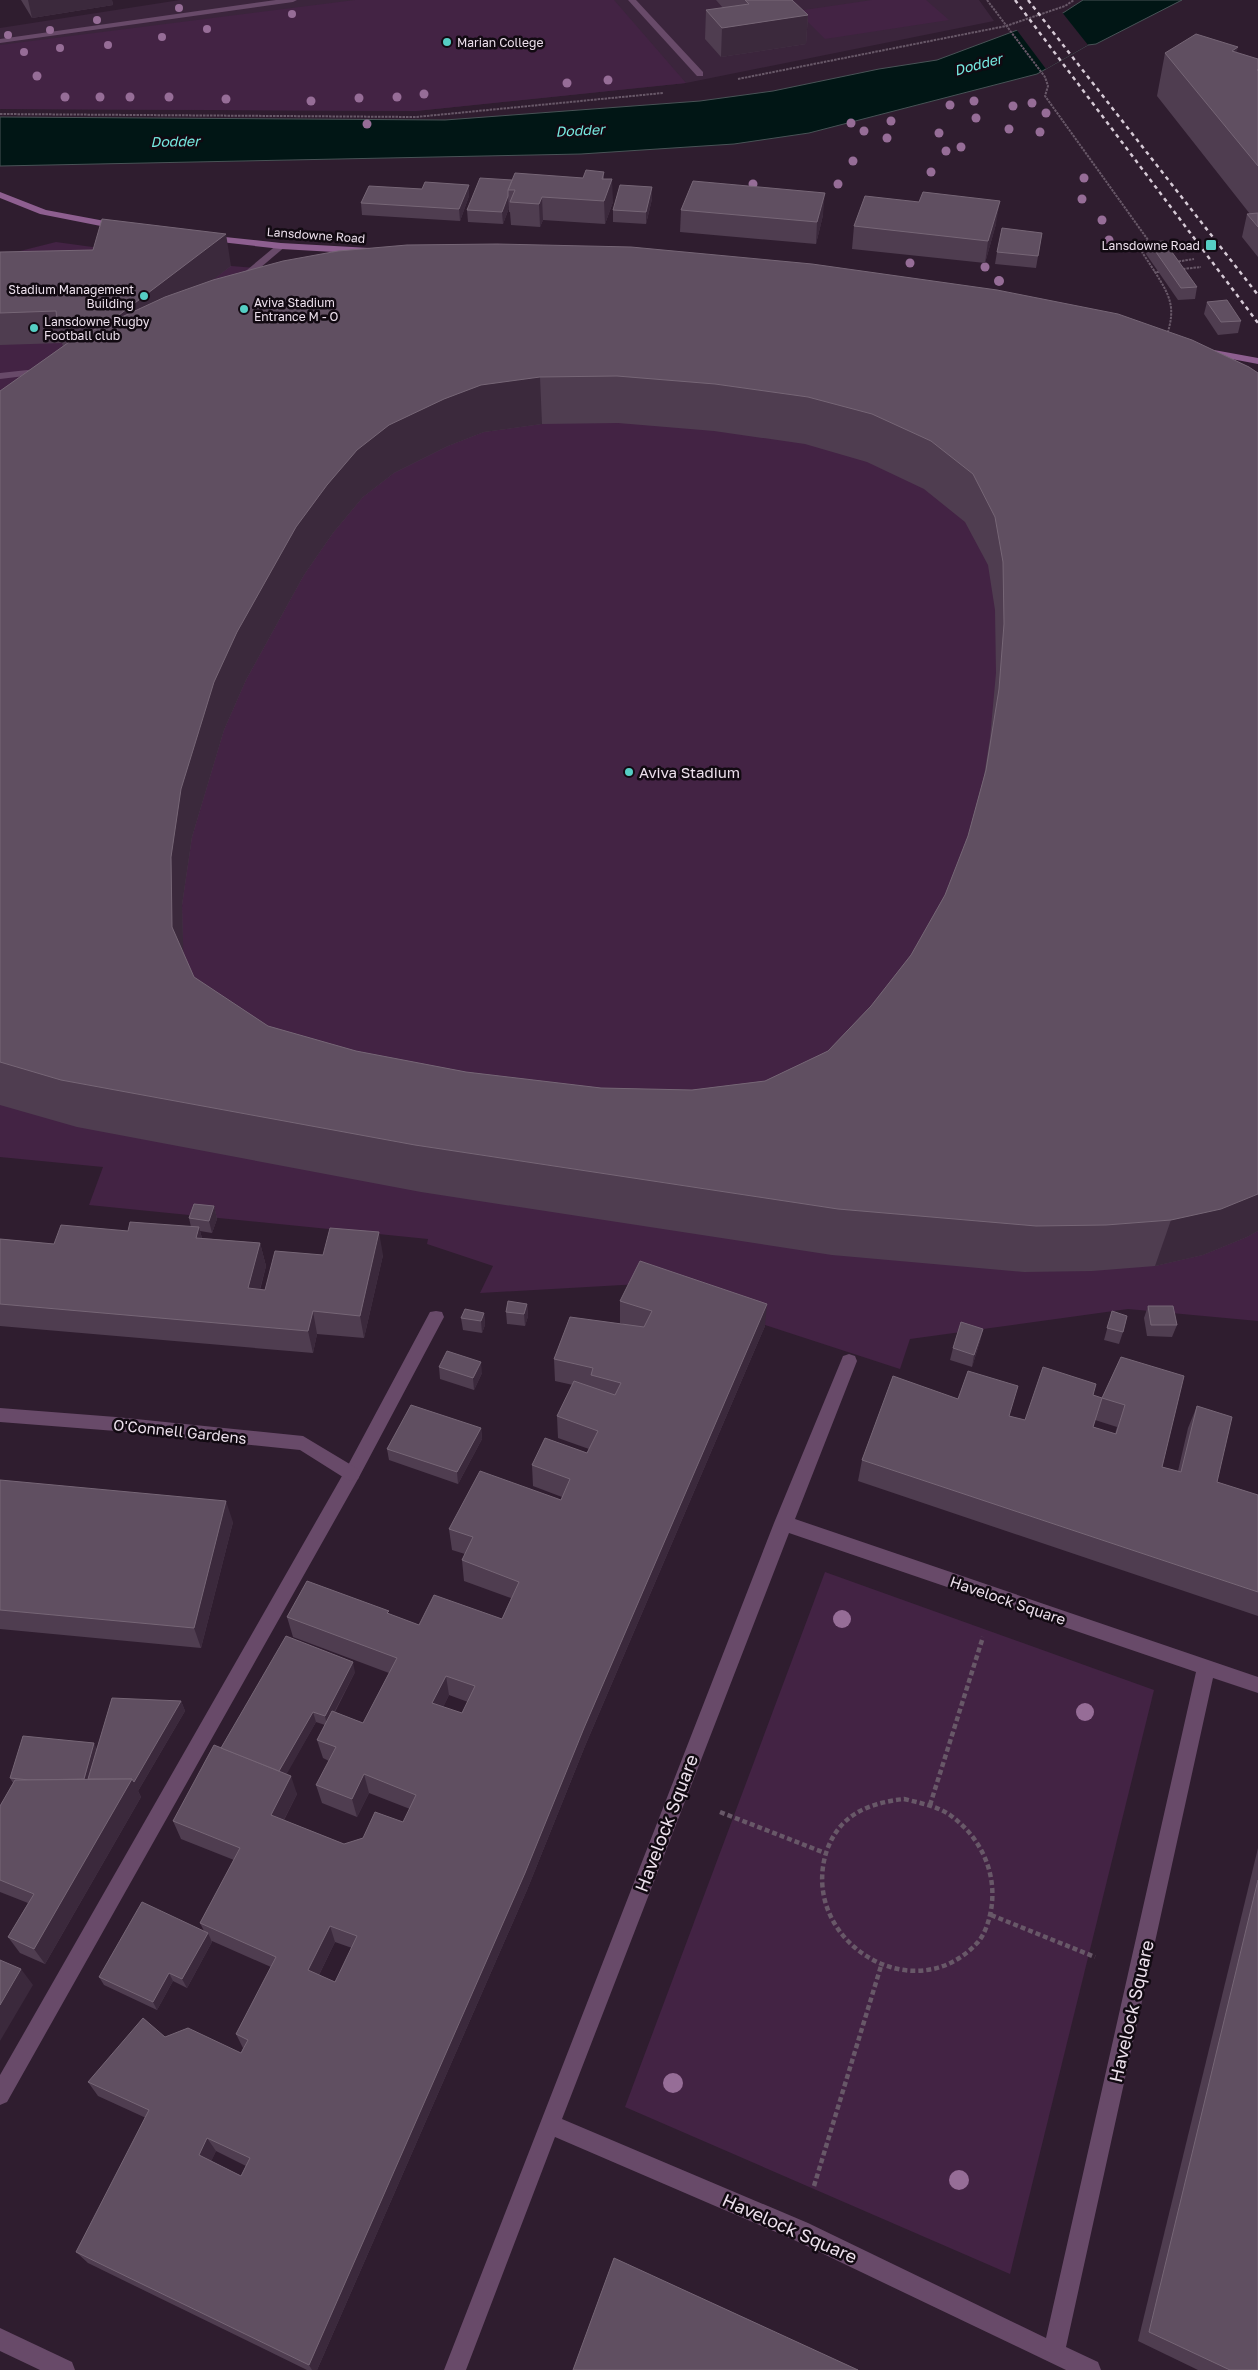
<svg xmlns="http://www.w3.org/2000/svg" width="1258" height="2370" viewBox="0 0 1258 2370" font-family="'Golos Text',sans-serif">
<style>
.built{fill:#3b253c}
.green{fill:#432344}
.water{fill:#011615;stroke:#485356}
.pier{fill:#2f1d2f}
.lines{fill:none;stroke-linecap:round;stroke-linejoin:round}
.path-far1{stroke:#685868;stroke-width:2;stroke-dasharray:2.5 1;stroke-linecap:butt}
.path{stroke:#685868;stroke-width:4.5;stroke-dasharray:5 3;stroke-linecap:butt}
.lane{fill:#684a69;fill-rule:evenodd}
.street{fill:#684a69;fill-rule:evenodd}
.secondary{fill:#8e5f90;fill-rule:evenodd}
.rail{stroke:#d6cad6;stroke-width:2.5;stroke-dasharray:4 4;stroke-linecap:butt}
.tree{fill:#966d97}
.wall{fill:#4f3d50;fill-rule:evenodd}
.shaded-wall{fill:#3b293c}
.building{fill:#604f61;stroke:#766676;fill-rule:evenodd}
.poi-dot{fill:#55cec4;stroke:#120a12;stroke-width:2}
.labels{text-anchor:middle;dominant-baseline:central;stroke-width:5;stroke-linejoin:round;paint-order:stroke}
.far-poi-label{font-size:12px;fill:#ece0ec;stroke:#120a12;text-anchor:start}
.far-street-label{font-size:12px;fill:#ece0ec;stroke:#120a12}
.far-water-label{font-size:14px;font-style:italic;fill:#77eae1;stroke:#120a12}
.poi-label{font-size:15px;fill:#ece0ec;stroke:#120a12;text-anchor:start}
.street-label{font-size:15px;fill:#ece0ec;stroke:#120a12}
.near-street-label{font-size:18px;fill:#ece0ec;stroke:#120a12}
</style>
<rect width="100%" height="100%" fill="#2f1d2f"/>
<polygon class="built" points="180,0 979,0 994,21 686,83 416,111 0,109 0,28"/>
<g class="green">
<polygon points="355,0 614,0 686,83 416,111 0,109 0,45"/>
<polygon points="872,0 926,0 949,20 825,39 797,11"/>
<polygon points="56,242 231,266 389,278 1258,382 1258,1321 1128,1309 910,1339 900,1369 640,1284 480,1293 493,1266 427,1244 428,1239 89,1205 103,1167 0,1157 0,256"/>
<polygon points="825,1572 1154,1690 1010,2274 625,2107"/>
</g>
<polygon class="water" points="1083,0 1182,0 1096,44 1088,45 1037,74 809,133 734,144 581,154 0,166 0,117 445,120 700,101 773,91 879,69 937,60 1063,13"/>
<polygon class="pier" points="1061,11 1088,45 1046,69 1016,29"/>
<g class="lines">
<g class="path-far1">
<polyline points="987,0 1045,77 1048,86 1045,96 1148,240 1140,249 1155,272"/>
<polyline points="738,79 1006,26 1065,6 1074,0"/>
<polyline points="0,114 416,117 663,93"/>
<polyline points="1175,262 1194,259"/>
<polyline points="1183,269 1201,267"/>
<path d="M1159,272h-4c15,24 21,35 12,63"/>
</g>
<g class="path">
<path d="M904,1799c16,4 33,7 46,16 32,23 49,61 40,100 -2,9 -6,20 -12,27 -65,72 -181,-3 -151,-92 13,-36 42,-47 77,-51z"/>
<polyline points="930,1805 983,1637"/>
<polyline points="720,1812 825,1853"/>
<polyline points="991,1915 1095,1957"/>
<polyline points="814,2186 881,1966"/>
</g>
<g class="lane">
<polygon points="276,0 297,0 293,2 0,43 0,39"/>
<polygon points="628,0 636,0 703,72 703,76 697,76"/>
<polygon points="278,244 286,246 241,284 235,284 235,280"/>
<polygon points="46,368 51,371 50,373 0,379 0,373"/>
<polygon points="436,1311 442,1312 444,1317 358,1479 7,2102 0,2105 0,2075 346,1469 430,1312"/>
</g>
<g class="street">
<path d="M849,1354l6,2 2,5 -62,158 463,158v16l-45,-15 -147,669 32,15 3,8h-35l-274,-131 -237,-102 -89,233h-22l330,-847 67,-162 2,-5zM789,1533l407,139 -150,666 -238,-115 -246,-104z"/>
<polygon points="0,1408 116,1417 303,1436 358,1469 360,1474 358,1479 352,1481 346,1479 300,1450 116,1431 0,1422"/>
<polygon points="0,2328 72,2362 75,2370 40,2370 0,2351"/>
</g>
<g class="secondary">
<polygon points="0,192 46,210 121,224 126,227 121,230 40,214 0,198"/>
<polygon points="206,235 281,243 370,248 375,251 370,254 281,249 203,240 203,236"/>
<polygon points="1203,348 1258,358 1258,364 1200,353 1198,351"/>
</g>
<g class="rail">
<polyline points="1015,0 1258,323"/>
<polyline points="1028,0 1258,295"/>
</g>
</g>
<g class="tree">
<circle cx="179" cy="8" r="4"/>
<circle cx="292" cy="14" r="4"/>
<circle cx="97" cy="20" r="4"/>
<circle cx="207" cy="29" r="4"/>
<circle cx="50" cy="30" r="4"/>
<circle cx="8" cy="35" r="4"/>
<circle cx="162" cy="37" r="4"/>
<circle cx="108" cy="45" r="4"/>
<circle cx="60" cy="48" r="4"/>
<circle cx="24" cy="52" r="4"/>
<circle cx="37" cy="76" r="4.5"/>
<circle cx="608" cy="80" r="4.5"/>
<circle cx="567" cy="83" r="4.5"/>
<circle cx="424" cy="94" r="4.5"/>
<circle cx="65" cy="97" r="4.5"/>
<circle cx="100" cy="97" r="4.5"/>
<circle cx="130" cy="97" r="4.5"/>
<circle cx="169" cy="97" r="4.5"/>
<circle cx="397" cy="97" r="4.5"/>
<circle cx="359" cy="98" r="4.5"/>
<circle cx="226" cy="99" r="4.5"/>
<circle cx="311" cy="101" r="4.5"/>
<circle cx="974" cy="101" r="4.5"/>
<circle cx="1032" cy="103" r="4.5"/>
<circle cx="950" cy="105" r="4.5"/>
<circle cx="1013" cy="106" r="4.5"/>
<circle cx="1046" cy="113" r="4.5"/>
<circle cx="976" cy="118" r="4.5"/>
<circle cx="891" cy="121" r="4.5"/>
<circle cx="851" cy="123" r="4.5"/>
<circle cx="367" cy="124" r="4.5"/>
<circle cx="1009" cy="129" r="4.5"/>
<circle cx="864" cy="131" r="4.5"/>
<circle cx="1040" cy="132" r="4.5"/>
<circle cx="939" cy="133" r="4.5"/>
<circle cx="887" cy="138" r="4.5"/>
<circle cx="961" cy="147" r="4.5"/>
<circle cx="946" cy="151" r="4.5"/>
<circle cx="853" cy="161" r="4.5"/>
<circle cx="931" cy="172" r="4.5"/>
<circle cx="1084" cy="178" r="4.5"/>
<circle cx="753" cy="184" r="4.5"/>
<circle cx="838" cy="184" r="4.5"/>
<circle cx="1082" cy="199" r="4.5"/>
<circle cx="1102" cy="220" r="4.5"/>
<circle cx="1109" cy="240" r="4.5"/>
<circle cx="910" cy="263" r="4.5"/>
<circle cx="985" cy="267" r="4.5"/>
<circle cx="999" cy="281" r="5"/>
<circle cx="842" cy="1619" r="9"/>
<circle cx="1085" cy="1712" r="9"/>
<circle cx="673" cy="2083" r="10"/>
<circle cx="959" cy="2180" r="10"/>
</g>
<g class="wall">
<polygon points="21,0 112,0 113,5 32,18"/>
<polygon points="716,0 792,0 808,15 806,44 721,57 705,39 706,10 723,8"/>
<polygon points="1165,53 1237,53 1258,59 1258,257 1242,237 1247,214 1250,214 1157,96"/>
<polygon points="604,172 604,179 613,202 605,224 543,220 540,227 511,225 510,212 509,212 509,208 503,224 468,222 467,210 512,180 583,178"/>
<polygon points="652,187 652,199 646,224 613,222 613,210"/>
<polygon points="469,196 460,221 362,215 361,203"/>
<polygon points="681,210 823,215 816,244 680,232"/>
<polygon points="996,224 985,263 852,249 854,226"/>
<polygon points="1042,233 1036,268 995,264 997,252"/>
<polygon points="1149,242 1197,287 1195,299 1178,300 1146,254"/>
<path d="M0,252l231,14 -20,15 1047,92v858l-11,6 -44,18 -48,11 -63,5 -68,1 -192,-17 -411,-63 -344,-65 -77,-22v-714l63,-45 -1,-3 -62,2zM618,423l96,8 91,13 62,18 57,27 41,33 23,43 7,45 1,63 -6,65 -6,38 -16,60 -23,59 -34,60 -40,51 -43,45 -63,30 -73,9 -91,-2 -135,-16 -110,-21 -88,-25 -74,-49 -11,-25 -1,-47 10,-68 32,-107 22,-50 58,-105 29,-42 30,-36 31,-24 54,-27 36,-14 58,-8z"/>
<polygon points="1207,302 1241,321 1238,333 1218,335 1204,314"/>
<polygon points="214,1206 217,1219 212,1233 200,1231 202,1238 260,1243 266,1266 260,1290 265,1290 323,1255 383,1255 364,1338 317,1334 313,1353 0,1326 0,1239 54,1244 128,1231 191,1227 189,1218"/>
<path d="M620,1301l145,25 -180,420 -58,144 -210,480h-10l-219,-107 -12,-11 70,-134 -48,-22 -10,-14 77,-45 76,16 2,-5 -7,-14 35,-67 -59,-26v1l-25,46 -14,-7 -16,29 -53,-25 -5,-8 105,-46 -4,-8 34,-63 -53,-21 -8,-18 48,-73 134,-76 -20,40 28,11 26,-50 -96,-36 -6,-20 102,-3 30,11 83,-6 9,-21 -47,-17 -2,-21 3,-6 -13,-4 -3,-21 112,-29 1,-3 -29,-11 -1,-21 55,-12 2,-4 -31,-11 -1,-22 16,-31 -18,-4 -1,-22 69,-35 -3,-1zM449,1695l19,7 -6,11 -19,-6zM316,1722l9,3 -8,15 6,18 6,3 -13,24 6,18 35,14 12,-24 41,16 -7,13 -40,16 -19,6 -60,-24 13,-26 -11,-20zM335,1942l17,6 -17,34 -16,-7zM216,2151l30,15 -5,10 -30,-15z"/>
<polygon points="527,1304 528,1316 525,1326 507,1324 506,1312"/>
<polygon points="1148,1306 1177,1325 1172,1337 1147,1336 1144,1318"/>
<polygon points="1112,1311 1123,1332 1119,1344 1104,1340"/>
<polygon points="484,1313 485,1325 482,1333 463,1330 461,1318"/>
<polygon points="983,1329 980,1341 972,1367 950,1360 953,1348"/>
<path d="M1121,1357l41,110 16,4 10,-43 9,-22 20,76 41,13v121l-400,-135 4,-21 148,-44 15,4 68,-25 9,3zM1095,1420l22,7 -2,7 -22,-7z"/>
<polygon points="439,1367 482,1373 474,1390 440,1379"/>
<polygon points="481,1428 482,1439 458,1484 389,1460 387,1449"/>
<polygon points="0,1480 233,1522 201,1648 0,1629"/>
<polygon points="181,1701 185,1711 138,1791 141,1797 45,1964 20,1953 8,1937 28,1903 0,1892 0,1806 13,1783 10,1778 97,1748"/>
<polygon points="1258,1848 1258,2370 1198,2370 1138,2341"/>
</g>
<g class="shaded-wall">
<polygon points="28,0 112,0 113,5 32,18"/>
<polygon points="808,15 806,44 721,57 722,28"/>
<polygon points="1238,47 1228,90 1232,51"/>
<polygon points="612,179 613,202 605,224 604,201"/>
<polygon points="469,185 469,196 460,221 459,209"/>
<polygon points="652,187 652,199 646,224 646,212"/>
<polygon points="825,193 823,215 816,244 817,222"/>
<polygon points="508,196 509,208 503,224 502,212"/>
<polygon points="542,197 543,220 540,227 539,204"/>
<polygon points="1000,201 996,224 985,263 988,241"/>
<polygon points="226,234 231,266 122,350 115,318"/>
<polygon points="540,377 542,424 484,432 448,446 394,473 363,497 333,533 304,575 246,680 224,730 192,837 182,905 184,975 172,927 171,857 181,789 214,682 237,632 296,527 327,485 357,450 389,425 444,399 481,385"/>
<polygon points="1258,1194 1258,1231 1247,1237 1203,1255 1155,1266 1171,1220"/>
<polygon points="214,1206 217,1219 212,1233 209,1221"/>
<polygon points="199,1227 205,1250 196,1238"/>
<polygon points="379,1232 383,1255 364,1338 360,1316"/>
<polygon points="260,1243 266,1266 254,1311 248,1288"/>
<polygon points="527,1304 528,1316 525,1326 524,1314"/>
<polygon points="767,1304 765,1326 585,1746 527,1890 317,2370 312,2370 309,2365"/>
<polygon points="313,1311 317,1334 313,1353 308,1331"/>
<polygon points="484,1313 485,1325 482,1333 481,1321"/>
<polygon points="983,1329 980,1341 972,1367 974,1355"/>
<polygon points="481,1362 482,1373 474,1390 473,1378"/>
<polygon points="481,1428 482,1439 458,1484 457,1472"/>
<polygon points="226,1501 233,1522 201,1648 194,1628"/>
<polygon points="353,1662 355,1672 327,1726 325,1716"/>
<polygon points="446,1676 449,1695 436,1722 432,1703"/>
<polygon points="181,1701 185,1711 138,1791 141,1797 45,1964 34,1949 132,1779"/>
<polygon points="313,1712 316,1722 280,1786 276,1777"/>
<polygon points="94,1743 99,1753 91,1785 83,1785"/>
<polygon points="364,1774 369,1793 357,1817 352,1799"/>
<polygon points="291,1776 297,1794 277,1833 271,1815"/>
<polygon points="330,1926 335,1942 314,1985 308,1970"/>
<polygon points="208,1933 212,1942 187,1988 182,1979"/>
<polygon points="21,1969 33,1985 0,2041 0,2005"/>
<polygon points="169,1973 173,1981 157,2010 153,2002"/>
<polygon points="207,2138 216,2151 208,2168 199,2155"/>
</g>
<g class="building">
<polygon points="745,0 792,0 808,15 722,28 706,10 749,4"/>
<polygon points="1196,34 1238,47 1232,51 1258,59 1258,69 1257,70 1258,71 1258,166 1165,53"/>
<polygon points="586,170 604,172 602,179 612,179 604,201 542,197 539,204 510,202 515,190 508,190 515,173 583,178"/>
<polygon points="480,178 512,180 508,190 508,196 502,212 467,210"/>
<polygon points="693,181 825,193 817,222 681,210"/>
<polygon points="425,182 469,185 459,209 361,203 369,186 422,189"/>
<polygon points="620,185 652,187 646,212 613,210"/>
<polygon points="923,192 1000,201 988,241 854,226 865,196 919,202"/>
<polygon points="1258,213 1258,227 1247,214"/>
<polygon points="102,219 226,234 115,318 57,320 56,311 0,313 0,252 93,250"/>
<polygon points="1002,228 1042,233 1038,256 997,252"/>
<polygon points="1164,241 1197,287 1181,288 1149,242"/>
<path d="M497,244l134,3 181,17 185,26 121,24 74,26 57,27 9,6v821l-37,15 -50,11 -65,5 -70,1 -198,-17 -423,-64 -354,-65 -61,-18v-671l72,-51 93,-43 48,-17 70,-19 55,-10 69,-6zM617,376l98,8 93,13 64,17 59,27 42,33 22,43 8,45 1,62 -5,65 -13,81 -18,66 -23,59 -34,60 -40,51 -43,45 -63,30 -73,9 -91,-2 -135,-16 -110,-21 -88,-25 -74,-49 -22,-50 -1,-70 10,-68 33,-107 23,-50 59,-105 31,-42 30,-35 32,-25 55,-26 37,-14 59,-8z"/>
<polygon points="1227,300 1241,321 1221,322 1207,302"/>
<polygon points="194,1204 214,1206 209,1221 189,1218"/>
<polygon points="130,1222 199,1227 196,1238 260,1243 248,1288 265,1290 275,1251 323,1255 330,1228 379,1232 360,1316 313,1311 308,1331 0,1304 0,1239 54,1244 61,1225 128,1231"/>
<path d="M640,1261l127,43 -183,424 -59,145 -216,492 -233,-113 73,-142 -61,-28 55,-64 22,19 23,-9 53,25 7,-13 -12,-6 40,-77 -76,-34 40,-75 -67,-27 41,-76 77,31 -20,39 73,29 19,-6 12,-26 28,10 13,-27 -52,-21 -12,25 -36,-14 20,-38 -19,-7 15,-29 31,12 34,-65 -110,-41 20,-36 82,30 -2,2 32,12 15,-30 68,24 17,-37 -57,-22 11,-23 -24,-8 31,-58 81,29 9,-21 -38,-14 13,-27 42,15 11,-22 -41,-15 17,-35 41,14 6,-12 -30,-8 2,-7 -39,-9 16,-42 74,10 8,-16 -32,-10zM446,1676l29,10 -13,27 -30,-10zM330,1926l27,10 -22,46 -27,-12zM207,2138l43,20 -9,18 -42,-21z"/>
<polygon points="508,1301 527,1304 524,1314 506,1312"/>
<polygon points="1148,1306 1173,1306 1177,1325 1151,1325"/>
<polygon points="465,1309 484,1313 481,1321 461,1318"/>
<polygon points="1112,1311 1127,1316 1123,1332 1107,1328"/>
<polygon points="961,1322 983,1329 974,1355 953,1348"/>
<polygon points="447,1351 481,1362 473,1378 439,1367"/>
<path d="M1121,1357l63,19 -22,91 19,5 16,-66 35,11 -15,65 41,13v97l-396,-132 31,-84 65,23 10,-28 50,15 -9,30 16,4 18,-53 53,17 -3,11 9,3zM1102,1398l23,7 -9,29 -23,-7z"/>
<polygon points="411,1405 481,1428 457,1472 387,1449"/>
<polygon points="0,1480 226,1501 194,1628 0,1610"/>
<polygon points="286,1636 353,1662 325,1716 313,1712 279,1771 221,1748"/>
<polygon points="112,1698 181,1701 134,1782 132,1779 88,1779"/>
<polygon points="23,1736 94,1743 84,1779 29,1780 10,1778"/>
<polygon points="132,1779 34,1949 8,1937 34,1894 0,1880 0,1806 15,1780"/>
<polygon points="1258,1880 1258,2370 1230,2370 1149,2332"/>
<polygon points="142,1902 208,1933 182,1979 169,1973 153,2002 99,1977"/>
<polygon points="0,1960 21,1969 0,2005"/>
<polygon points="614,2258 858,2370 573,2370"/>
</g>
<g class="poi-dot">
<circle cx="447" cy="42" r="5"/>
<rect x="1205" y="239" width="12" height="12" rx="2.5"/>
<circle cx="144" cy="296" r="5"/>
<circle cx="244" cy="309" r="5"/>
<circle cx="34" cy="328" r="5"/>
<circle cx="629" cy="772" r="5"/>
</g>
<g class="labels">
<g class="far-poi-label">
<text x="457" y="42">Marian College</text>
<text x="1200" y="245" text-anchor="end">Lansdowne Road</text>
<text x="134" y="289" text-anchor="end">Stadium Management<tspan x="134" dy="14">Building</tspan></text>
<text x="254" y="302">Aviva Stadium<tspan x="254" dy="14">Entrance M - O</tspan></text>
<text x="44" y="321">Lansdowne Rugby<tspan x="44" dy="14">Football club</tspan></text>
</g>
<g class="far-street-label">
<text transform="translate(316 235) rotate(4)">Lansdowne Road</text>
</g>
<g class="far-water-label">
<text transform="translate(978 64) rotate(-15)">Dodder</text>
<text transform="translate(580 130) rotate(-3)">Dodder</text>
<text transform="translate(175 141) rotate(-1)">Dodder</text>
</g>
<g class="poi-label">
<text x="639" y="772">Aviva Stadium</text>
</g>
<g class="street-label">
<text transform="translate(180 1431) rotate(6)">O'Connell Gardens</text>
<text transform="translate(1008 1600) rotate(19)">Havelock Square</text>
</g>
<g class="near-street-label">
<text transform="translate(666 1823) rotate(-69)">Havelock Square</text>
<text transform="translate(1131 2011) rotate(-77)">Havelock Square</text>
<text transform="translate(790 2228) rotate(24)">Havelock Square</text>
</g>
</g>
</svg>
